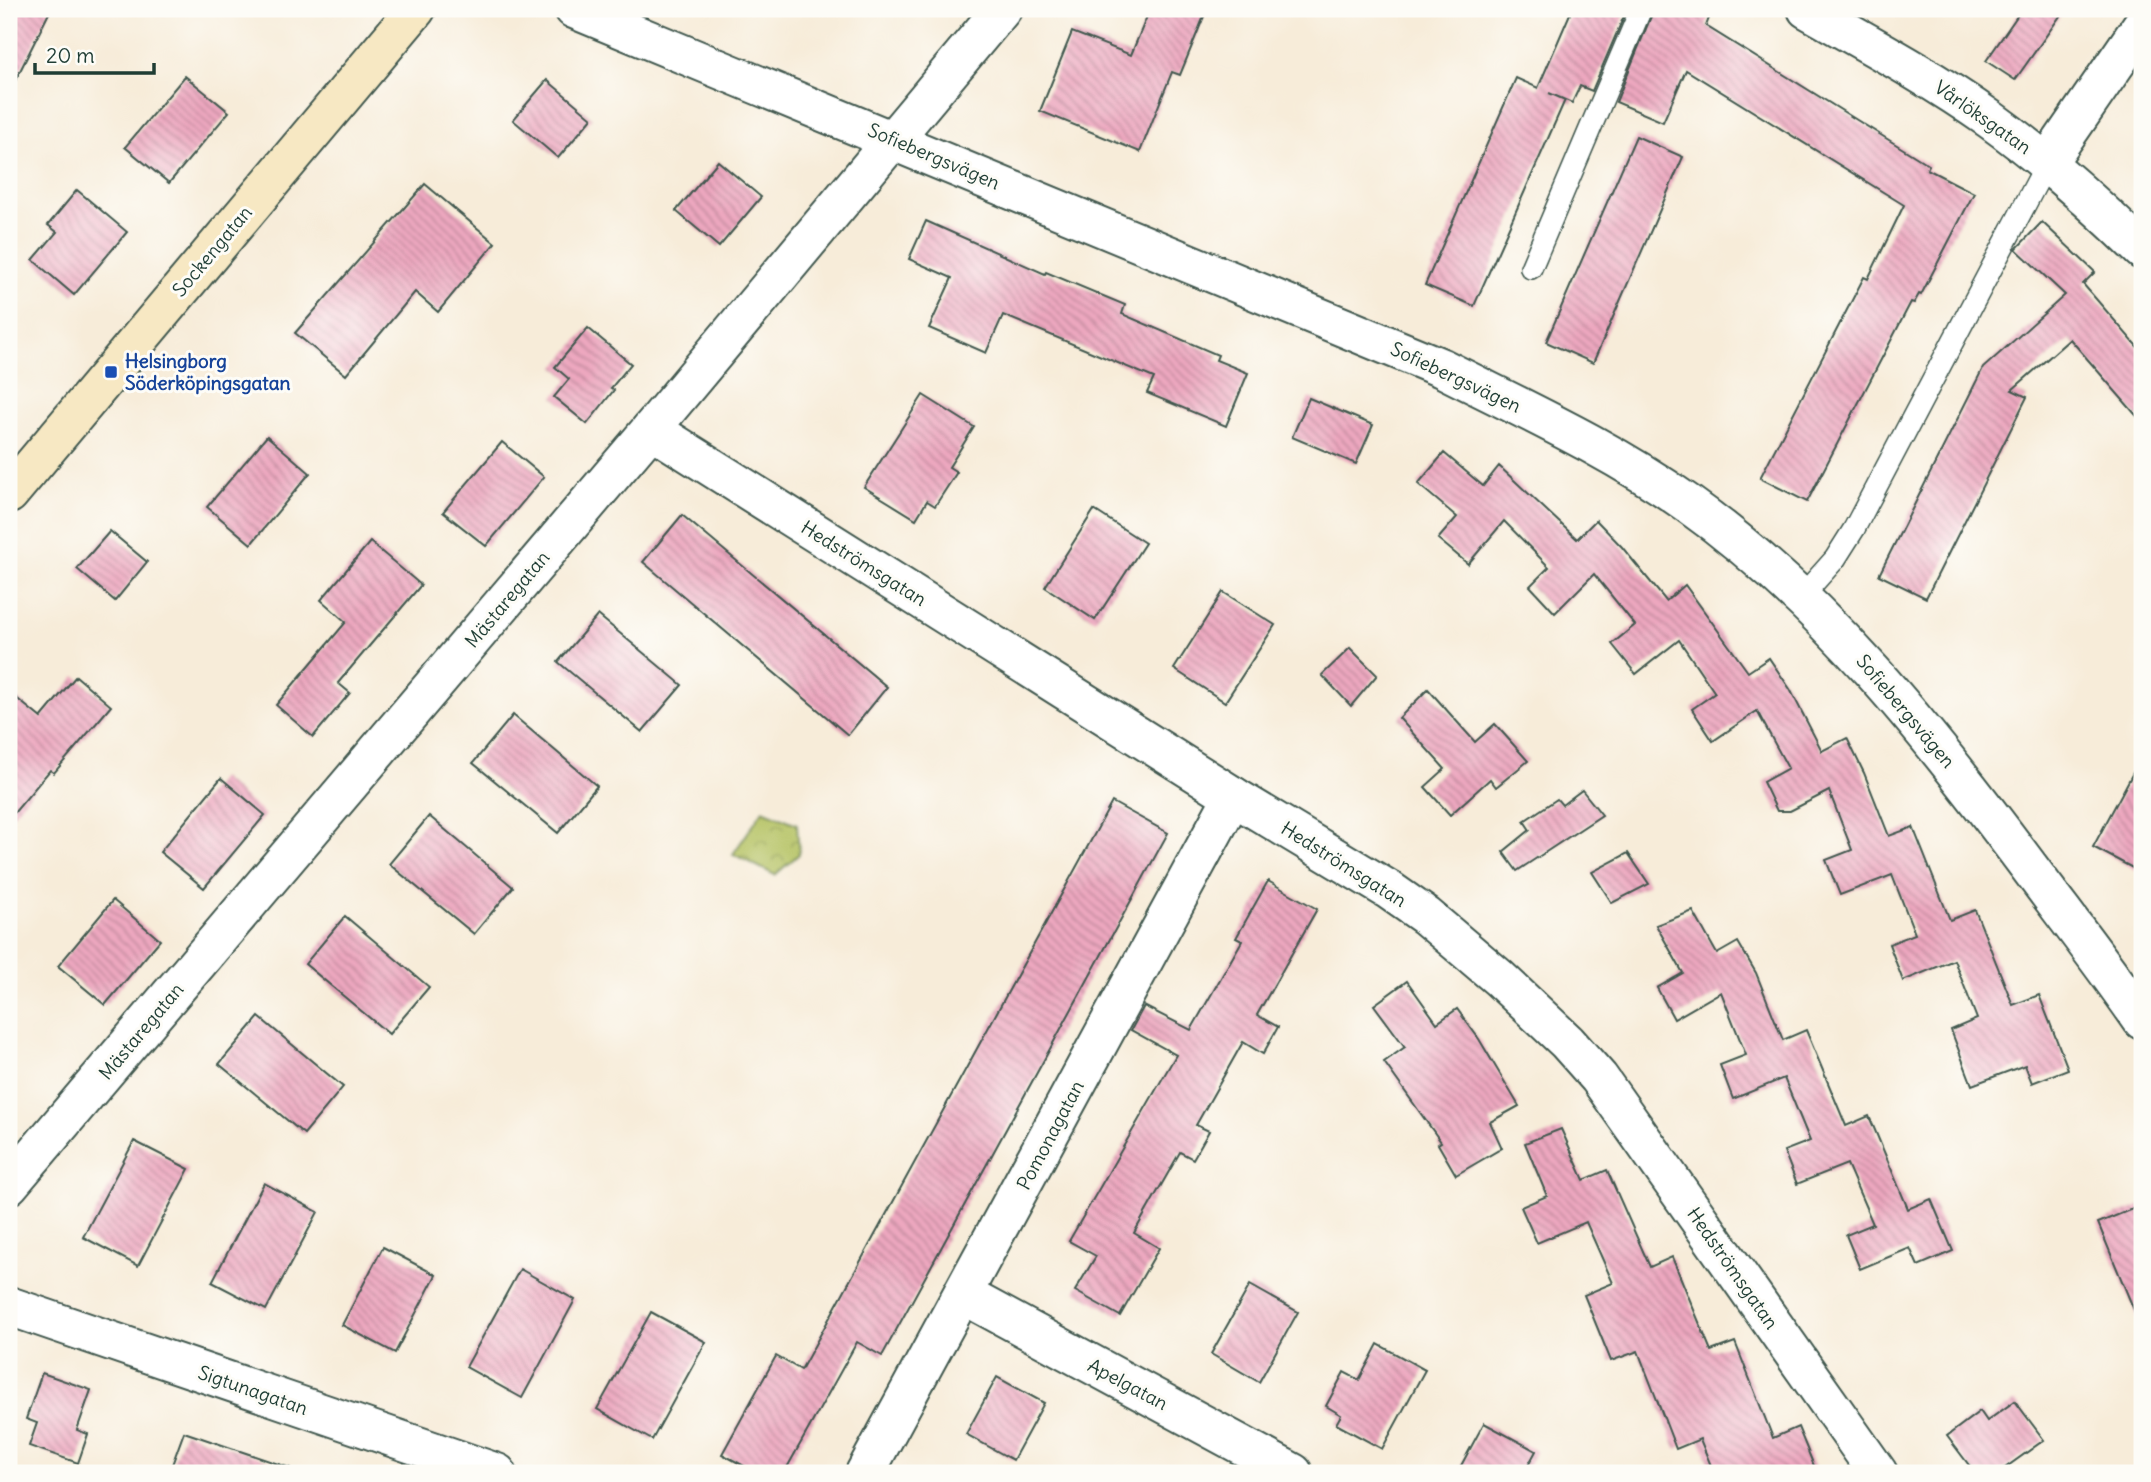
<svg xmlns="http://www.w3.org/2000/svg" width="2151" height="1482" viewBox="0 0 2151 1482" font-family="Delius,sans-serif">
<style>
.park{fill:url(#park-crowns);stroke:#6a804c;stroke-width:2}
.building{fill:url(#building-back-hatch)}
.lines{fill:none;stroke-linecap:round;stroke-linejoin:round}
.lane-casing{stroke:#3f574d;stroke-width:24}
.street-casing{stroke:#3f574d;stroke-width:42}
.secondary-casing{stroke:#3f574d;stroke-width:42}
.lane{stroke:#fff;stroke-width:21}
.street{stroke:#fff;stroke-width:38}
.secondary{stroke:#f7e8c3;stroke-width:38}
.transit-dot{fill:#1a4fb4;stroke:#fdfcf7;stroke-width:2.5}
.labels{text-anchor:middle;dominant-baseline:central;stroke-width:6;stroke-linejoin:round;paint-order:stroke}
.street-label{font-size:19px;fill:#1f3d34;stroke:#fdfcf7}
.transit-label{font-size:19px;font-weight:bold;fill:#164399;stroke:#fdfcf7;text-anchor:start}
</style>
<defs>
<pattern id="park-crowns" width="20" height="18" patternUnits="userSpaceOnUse" patternTransform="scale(1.75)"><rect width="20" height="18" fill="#b6c365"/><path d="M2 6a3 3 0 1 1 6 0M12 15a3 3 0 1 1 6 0" fill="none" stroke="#93a054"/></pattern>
<pattern id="building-back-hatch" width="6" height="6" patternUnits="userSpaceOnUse" patternTransform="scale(1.75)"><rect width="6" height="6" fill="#eda7bf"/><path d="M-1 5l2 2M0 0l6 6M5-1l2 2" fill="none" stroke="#bf899c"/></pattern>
</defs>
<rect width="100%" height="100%" fill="#fdfcf7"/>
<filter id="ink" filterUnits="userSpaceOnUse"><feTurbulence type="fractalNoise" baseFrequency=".0143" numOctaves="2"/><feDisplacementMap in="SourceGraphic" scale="14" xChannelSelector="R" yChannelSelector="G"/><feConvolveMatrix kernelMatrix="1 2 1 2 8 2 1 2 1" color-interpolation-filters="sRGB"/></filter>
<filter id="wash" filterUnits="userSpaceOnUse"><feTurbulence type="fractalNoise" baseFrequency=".00686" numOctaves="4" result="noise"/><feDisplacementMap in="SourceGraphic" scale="28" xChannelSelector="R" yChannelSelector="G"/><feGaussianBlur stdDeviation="1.57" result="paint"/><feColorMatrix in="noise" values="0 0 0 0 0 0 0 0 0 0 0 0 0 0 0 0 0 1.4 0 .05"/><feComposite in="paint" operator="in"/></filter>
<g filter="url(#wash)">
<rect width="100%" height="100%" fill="#f7ecd9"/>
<polygon class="park" points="763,810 797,824 799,854 775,875 733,854"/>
<g id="blocks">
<g class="building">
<polygon points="9,9 51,9 9,93"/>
<polygon points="1150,9 1207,9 1180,75 1172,72 1140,152 1040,111 1072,32 1131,55"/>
<polygon points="1572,9 1627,9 1592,91 1580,86 1572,103 1549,93 1565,100 1474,306 1425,285 1516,78 1538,88"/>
<polygon points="1654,9 1687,9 1709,18 1706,26 1929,165 1927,169 1974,193 1921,295 1919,294 1914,303 1911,302 1807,502 1760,478 1864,277 1868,279 1904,205 1686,70 1663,122 1616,102"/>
<polygon points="2022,9 2065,9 2015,80 1986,61"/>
<polygon points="185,76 229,112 169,183 125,147"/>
<polygon points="547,80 592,118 558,158 513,120"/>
<polygon points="1636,136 1683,157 1593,363 1546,342"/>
<polygon points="718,161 761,197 719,247 676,211"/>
<polygon points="425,184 495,243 438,312 415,292 346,375 295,333"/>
<polygon points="77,190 127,232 74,295 33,260 57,232 48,225"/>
<polygon points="926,221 1045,274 1046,272 1125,305 1122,314 1218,355 1216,360 1248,373 1226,426 1147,393 1154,378 1003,315 986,353 929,328 952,278 909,259"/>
<polygon points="2042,222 2095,272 2083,284 2142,352 2142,422 2070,339 2012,390 2027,397 1926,598 1879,575 1983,368 2065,295 2016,249"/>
<polygon points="588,328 631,364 611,388 614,390 587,424 554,397 569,379 555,367"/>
<polygon points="923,395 974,427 949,467 957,472 935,506 927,501 916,519 864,487"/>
<polygon points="1309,398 1373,425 1356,464 1292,437"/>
<polygon points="267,436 310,473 251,544 207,507"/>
<polygon points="502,442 544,477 486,546 443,512"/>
<polygon points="1444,453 1483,486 1499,466 1577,539 1596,520 1622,547 1666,601 1685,585 1748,672 1769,658 1790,689 1822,751 1847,738 1864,773 1889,836 1913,827 1950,920 1975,910 2013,1005 2039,995 2068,1069 2032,1083 2025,1065 1972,1085 1951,1030 1977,1019 1954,960 1903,981 1889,944 1915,934 1892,875 1840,895 1826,860 1852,850 1829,791 1790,811 1777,811 1763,782 1788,768 1757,711 1713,741 1692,709 1715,693 1679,640 1636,674 1612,644 1635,625 1594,574 1555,613 1530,586 1549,567 1504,521 1468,564 1438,539 1457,517 1418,484"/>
<polygon points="1094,510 1145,543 1095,620 1045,587"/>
<polygon points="682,515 887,687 848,735 643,562"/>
<polygon points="110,531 147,562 115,601 77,569"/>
<polygon points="370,542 421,585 338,683 350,693 313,737 276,705 346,622 321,600"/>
<polygon points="1223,592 1275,625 1225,702 1174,669"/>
<polygon points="598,615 682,685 642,732 558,662"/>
<polygon points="1350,648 1377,675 1351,706 1322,675"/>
<polygon points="76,676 111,706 54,773 50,770 9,819 9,692 41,718"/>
<polygon points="1428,689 1475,742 1495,724 1528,761 1496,787 1490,779 1450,815 1425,787 1445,769 1399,718"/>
<polygon points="513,715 597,786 558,833 473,763"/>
<polygon points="2142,756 2142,873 2093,847"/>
<polygon points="221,778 265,815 204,888 160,852"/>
<polygon points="1582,790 1602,815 1517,871 1503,852 1530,830 1524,821 1557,799 1562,805"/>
<polygon points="1112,802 1168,833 882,1356 857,1342 784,1473 757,1473 722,1454 776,1356 801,1370"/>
<polygon points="429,816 513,887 474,934 389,864"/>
<polygon points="1628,853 1649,884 1612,903 1592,872"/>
<polygon points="1268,881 1317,909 1257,1015 1278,1027 1263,1054 1243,1042 1196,1125 1209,1131 1193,1159 1180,1152 1134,1233 1159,1248 1120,1316 1075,1291 1096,1256 1069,1241 1176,1055 1131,1030 1144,1006 1191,1030 1242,941 1236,938"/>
<polygon points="113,900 160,940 105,1005 58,966"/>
<polygon points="1693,911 1717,954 1738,942 1756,973 1783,1040 1806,1030 1846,1126 1869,1116 1908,1209 1931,1199 1953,1251 1918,1266 1910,1248 1860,1269 1846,1235 1873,1224 1847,1164 1797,1184 1784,1151 1810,1141 1784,1078 1733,1099 1720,1065 1746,1055 1721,992 1674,1019 1657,988 1683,973 1656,925"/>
<polygon points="345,916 429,987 389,1034 305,964"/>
<polygon points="1407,981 1437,1023 1457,1009 1479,1039 1519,1106 1490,1122 1502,1148 1456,1175 1438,1144 1441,1142 1384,1062 1405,1047 1374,1005"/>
<polygon points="259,1017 343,1087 304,1134 219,1064"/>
<polygon points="1561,1129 1584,1180 1607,1170 1650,1267 1672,1257 1711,1351 1735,1342 1773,1438 1798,1427 1817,1473 1714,1473 1700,1439 1676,1449 1638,1351 1611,1361 1584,1295 1613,1283 1586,1222 1537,1243 1521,1207 1547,1196 1525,1143"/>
<polygon points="134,1141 189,1169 138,1266 83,1237"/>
<polygon points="264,1183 318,1212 266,1310 212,1282"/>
<polygon points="2142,1205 2142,1327 2141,1327 2098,1223"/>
<polygon points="383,1247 436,1275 395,1353 342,1325"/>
<polygon points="520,1269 575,1300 522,1398 466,1367"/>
<polygon points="1250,1285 1298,1312 1259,1382 1211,1354"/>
<polygon points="651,1312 706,1342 652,1440 597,1409"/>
<polygon points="1378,1344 1425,1370 1382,1449 1336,1424 1341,1415 1326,1406 1344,1372 1359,1380"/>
<polygon points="42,1373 91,1390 77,1430 88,1434 78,1463 29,1446 37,1423 26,1419"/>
<polygon points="997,1377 1044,1403 1013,1460 966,1434"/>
<polygon points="2015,1401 2044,1440 1998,1473 1975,1473 1947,1436 1980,1411 1987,1421"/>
<polygon points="1484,1423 1536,1451 1524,1473 1457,1473"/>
<polygon points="184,1432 290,1468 289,1473 169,1473"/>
</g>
</g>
</g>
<g filter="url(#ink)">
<use href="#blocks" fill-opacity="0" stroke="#3f574d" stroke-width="2"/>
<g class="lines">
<defs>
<g id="lane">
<polyline points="1531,268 1641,9"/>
<polyline points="1802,596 1835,559 1854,529 2047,163"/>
</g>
<g id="street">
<path d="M574,9l868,359c83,42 169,81 245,135 138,98 242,230 342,364 38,51 77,101 113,153"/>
<path d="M1807,9c62,35 125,69 184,111 54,39 104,84 151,130"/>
<polyline points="2047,163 2142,25"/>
<polyline points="651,429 1233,796 1389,890 1426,916 1499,978 1567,1042 1599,1078 1878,1473"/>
<polyline points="9,1185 651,429 1002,9"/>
<polyline points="964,1295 1293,1473"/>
<polyline points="9,1306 497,1473"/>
<polyline points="865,1473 1233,796"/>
</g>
<polyline id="secondary" points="9,494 416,9"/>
</defs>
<use href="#lane" class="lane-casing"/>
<use href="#street" class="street-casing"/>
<use href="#secondary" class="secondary-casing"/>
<use href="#lane" class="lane"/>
<use href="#street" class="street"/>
<use href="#secondary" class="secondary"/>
</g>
</g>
<rect class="transit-dot" x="104" y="365" width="14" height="14" rx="3.5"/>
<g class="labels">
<g class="street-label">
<text transform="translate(1983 117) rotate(35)">Vårlöksgatan</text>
<text transform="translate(934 156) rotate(23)">Sofiebergsvägen</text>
<text transform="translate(212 251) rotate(-50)">Sockengatan</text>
<text transform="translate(1456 377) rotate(25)">Sofiebergsvägen</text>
<text transform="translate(864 563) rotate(32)">Hedströmsgatan</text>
<text transform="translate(507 599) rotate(-50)">Mästaregatan</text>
<text transform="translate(1906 711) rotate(50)">Sofiebergsvägen</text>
<text transform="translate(1344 864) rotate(32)">Hedströmsgatan</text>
<text transform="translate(141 1031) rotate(-50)">Mästaregatan</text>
<text transform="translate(1050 1135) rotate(-62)">Pomonagatan</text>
<text transform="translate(1733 1268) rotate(55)">Hedströmsgatan</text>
<text transform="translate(1128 1384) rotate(28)">Apelgatan</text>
<text transform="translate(253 1390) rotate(19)">Sigtunagatan</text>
</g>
<g class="transit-label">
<text x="125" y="361">Helsingborg<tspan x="125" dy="22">Söderköpingsgatan</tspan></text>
</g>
</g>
<rect width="2151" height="1482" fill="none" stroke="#fdfcf7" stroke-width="35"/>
<path d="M35 63v10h119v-10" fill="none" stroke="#1f3d34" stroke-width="3.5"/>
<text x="46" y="63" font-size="21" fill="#1f3d34" stroke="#fdfcf7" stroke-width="5" paint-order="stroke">20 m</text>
</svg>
